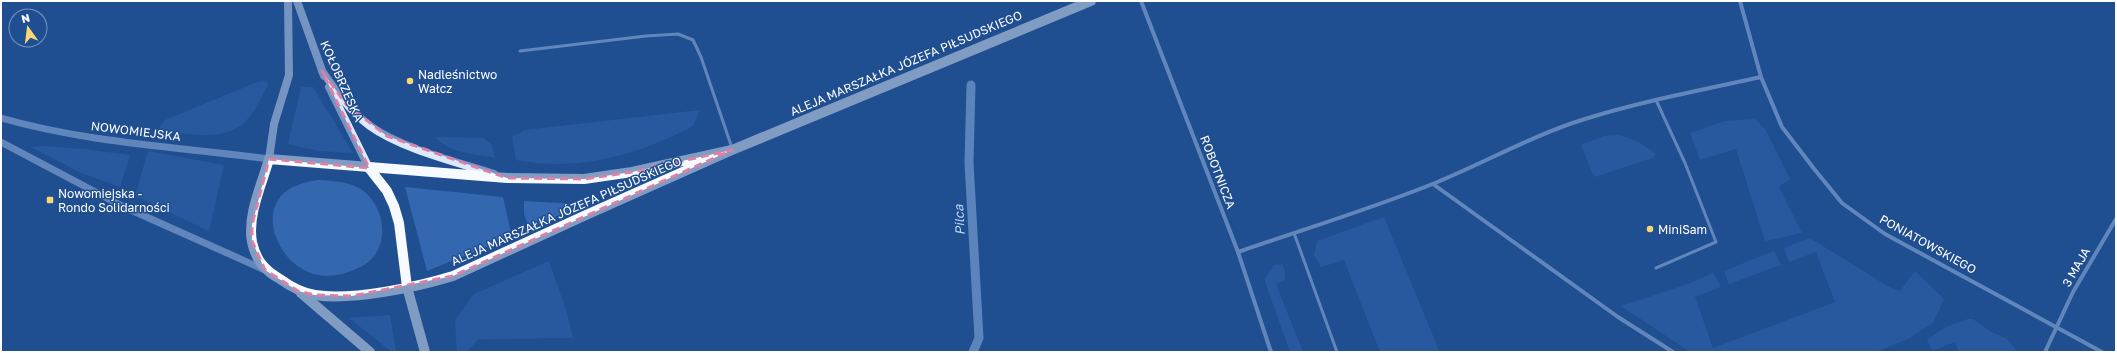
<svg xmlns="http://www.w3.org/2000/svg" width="2117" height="353" viewBox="0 0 2117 353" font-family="'Golos Text',sans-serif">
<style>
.green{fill:#3367af}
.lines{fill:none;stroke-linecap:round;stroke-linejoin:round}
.stream{stroke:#a4c5ef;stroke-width:9}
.service{stroke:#b0caed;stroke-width:3}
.minor{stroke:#b0caed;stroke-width:4}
.tertiary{stroke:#b0caed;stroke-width:7}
.secondary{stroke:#dde9fa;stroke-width:8}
.primary{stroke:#f7faff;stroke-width:10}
.marked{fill:none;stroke:#dd80a5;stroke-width:3;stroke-dasharray:8 5;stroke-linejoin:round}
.poi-dot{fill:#fbd771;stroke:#1f4e91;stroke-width:1.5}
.labels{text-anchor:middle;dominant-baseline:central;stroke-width:3;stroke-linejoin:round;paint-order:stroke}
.street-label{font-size:12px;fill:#fff;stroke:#1f4e91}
.poi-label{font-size:12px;fill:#fff;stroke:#1f4e91;text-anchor:start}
.water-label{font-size:13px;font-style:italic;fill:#bdd4f4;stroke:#1f4e91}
</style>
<rect width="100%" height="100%" fill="#1f4e91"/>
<g class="green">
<path d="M266,81l2,4c-8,14 -15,32 -28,41 -23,16 -57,6 -83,4l8,-10 92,-38z"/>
<polygon points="301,87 313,87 353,153 319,151 288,144"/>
<path d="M700,110l-7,16c-55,29 -115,46 -177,34l-4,-23 13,-7z"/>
<polygon points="1755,119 1765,129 1790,179 1779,187 1802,233 1765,241 1736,149 1700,160 1690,133 1725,121"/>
<polygon points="1619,135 1639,142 1656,154 1653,158 1594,177 1581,145 1604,136"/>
<path d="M435,137l48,1 9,7 3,13c-20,-4 -46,-5 -60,-21z"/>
<polygon points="46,146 84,149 130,155 120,187 79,172 31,147"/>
<polygon points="148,151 224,165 209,231 135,196"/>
<path d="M318,180c14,1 29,1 41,8 27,16 33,60 5,77 -16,9 -38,15 -56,7 -26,-11 -47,-49 -28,-75 9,-11 25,-15 38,-17z"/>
<polygon points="405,187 503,197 512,237 427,271"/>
<polygon points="524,201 577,204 570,211 529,228 524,214"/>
<polygon points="1384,217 1438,348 1439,352 1380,352 1344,260 1321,267 1314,255 1317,241"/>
<polygon points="1810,238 1889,287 1900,291 1915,271 1944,299 1933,323 1908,339 1876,352 1690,352 1621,306 1688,284 1713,273 1721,287 1695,297 1713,348 1835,302 1816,252 1789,262 1784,248"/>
<polygon points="1774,251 1781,265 1729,284 1724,271"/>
<polygon points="549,261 566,310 573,338 478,339 467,352 457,352 455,320 474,294"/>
<polygon points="1282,264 1285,271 1285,280 1276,284 1303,352 1290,352 1264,279 1274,265"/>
<polygon points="390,315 396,352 392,352 349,318"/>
<polygon points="1968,319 1973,319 1991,332 2007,339 2018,352 1959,352 1955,342 1932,351 1927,340 1946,327"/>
</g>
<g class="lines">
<polyline class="stream" points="971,85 969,163 979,338 973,352"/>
<g class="service">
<polyline points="520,51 646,36 678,34 693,40 701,57 732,148"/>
<polyline points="1656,100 1685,163 1716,242 1656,268"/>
<polyline points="1294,233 1337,352"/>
</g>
<g class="minor">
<polyline points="1141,1 1238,252 1271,352"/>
<polyline points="1740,1 1761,77 1782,127 1815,170 1842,203 1885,234 2102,352"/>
<polyline points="1433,184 1618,317 1673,352"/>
<path d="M1238,252c66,-23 133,-43 197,-69 51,-21 98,-48 150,-64 58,-18 117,-29 176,-42"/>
<polyline points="2045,352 2073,292 2116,219"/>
</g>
<g class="tertiary">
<path d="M1,118c87,25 179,29 268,41"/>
<polyline points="1,142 122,206 265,270"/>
</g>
<g class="secondary">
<polyline points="297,1 324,76"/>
<path d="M322,71c14,20 28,40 48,55 32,23 87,36 124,48"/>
<polyline points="329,87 369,168"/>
<polyline points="269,159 274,124 289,75 288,1"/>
</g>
<g class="primary">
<path d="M732,150l-100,22 -48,7 -77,-1 -238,-19c-7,25 -22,56 -17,83 4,18 12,28 28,37 11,8 22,14 35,16 37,6 102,-8 138,-19l133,-61 146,-65 359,-149"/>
<polyline points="369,168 387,191 394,206 399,223 407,287 425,352"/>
<polyline points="301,293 370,352"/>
</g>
</g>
<path d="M0 0H2117V353H0ZM322,71l24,33 41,32 120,42 77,1 48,-7 100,-22 -279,126 -101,20 -38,-1 -16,-4 -33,-21 -13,-29v-16l17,-66 100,9z" fill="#1f4e91" fill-opacity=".55" fill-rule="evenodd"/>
<path class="marked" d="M322,71l24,33 41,32 120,42 77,1 48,-7 100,-22 -279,126 -101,20 -38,-1 -16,-4 -33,-21 -13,-29v-16l17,-66 100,9z"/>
<g class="poi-dot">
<circle cx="410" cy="81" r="4"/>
<rect x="46" y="196" width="8" height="8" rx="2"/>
<circle cx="1650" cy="229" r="4"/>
</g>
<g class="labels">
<g class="street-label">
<text transform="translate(906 63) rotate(-23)">ALEJA MARSZAŁKA JÓZEFA PIŁSUDSKIEGO</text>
<text transform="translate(342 81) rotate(66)">KOŁOBRZESKA</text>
<text transform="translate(136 131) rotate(7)">NOWOMIEJSKA</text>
<text transform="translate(1218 172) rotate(69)">ROBOTNICZA</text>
<text transform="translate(566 211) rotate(-24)">ALEJA MARSZAŁKA JÓZEFA PIŁSUDSKIEGO</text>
<text transform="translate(1928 244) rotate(29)">PONIATOWSKIEGO</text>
<text transform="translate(2076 267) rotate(-60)">3 MAJA</text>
</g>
<g class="poi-label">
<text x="418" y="74">Nadleśnictwo<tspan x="418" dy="14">Wałcz</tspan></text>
<text x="58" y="193">Nowomiejska -<tspan x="58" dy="14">Rondo Solidarności</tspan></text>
<text x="1658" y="229">MiniSam</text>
</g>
<g class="water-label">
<text transform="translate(959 220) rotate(-93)">Pilca</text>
</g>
</g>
<rect width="2117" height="353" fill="none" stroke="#ffffff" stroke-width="4"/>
<g transform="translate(28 28) rotate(346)"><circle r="19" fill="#1f4e91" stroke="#7995bd"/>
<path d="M0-3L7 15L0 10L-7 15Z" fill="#fbd771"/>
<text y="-6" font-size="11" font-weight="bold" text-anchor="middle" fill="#ffffff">N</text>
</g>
</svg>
